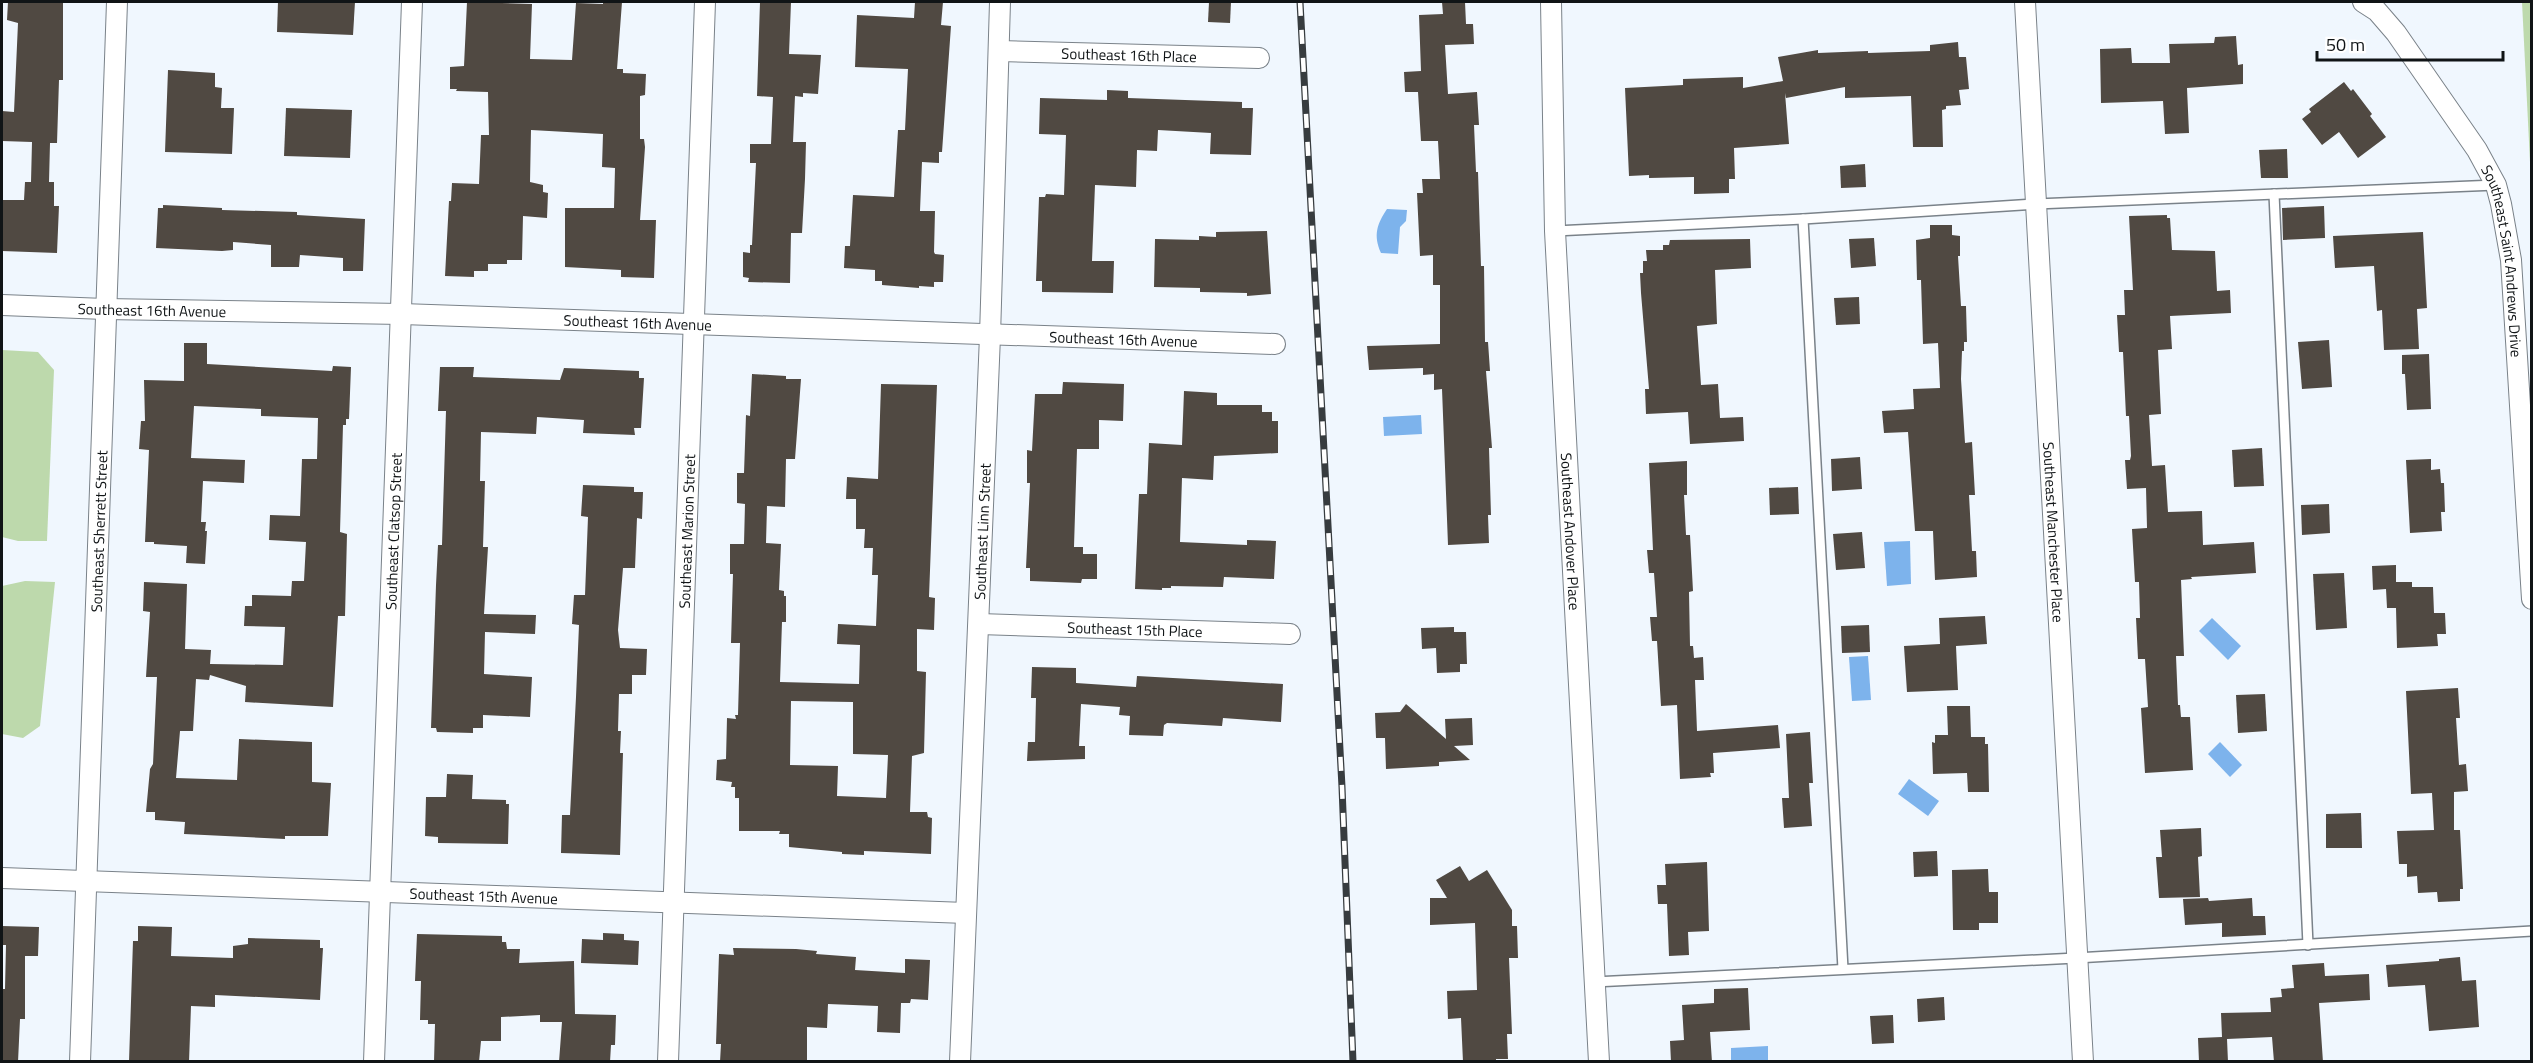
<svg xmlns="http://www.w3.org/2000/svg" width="2533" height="1063" viewBox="0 0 2533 1063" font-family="'Titillium Web',sans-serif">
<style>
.green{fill:#bdd9ac}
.water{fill:#7db3ec}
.building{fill:#504942;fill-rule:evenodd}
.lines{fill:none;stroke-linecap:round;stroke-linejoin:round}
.lane-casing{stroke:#7a8289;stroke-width:12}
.street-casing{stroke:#7a8289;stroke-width:22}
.lane{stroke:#fff;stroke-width:9}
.street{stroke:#fff;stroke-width:20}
.rail-casing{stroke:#373c3f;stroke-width:7}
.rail{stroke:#fff;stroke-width:4.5;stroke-dasharray:14;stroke-linecap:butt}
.labels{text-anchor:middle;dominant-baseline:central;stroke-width:6;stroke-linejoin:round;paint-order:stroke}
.street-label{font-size:15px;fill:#101416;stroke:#fff}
</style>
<rect width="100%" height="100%" fill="#f0f7fe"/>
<g class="green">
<polygon points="2522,2 2531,2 2531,182"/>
<polygon points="2,350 38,352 54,370 47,541 18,541 2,537"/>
<polygon points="25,581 55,582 40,726 23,738 2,734 2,586"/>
</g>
<g class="water">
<path d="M1387,209l20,1 -1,11 -6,6 -2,27 -17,-1c-8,-18 -4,-29 6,-44z"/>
<polygon points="1421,415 1422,434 1384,436 1383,417"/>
<polygon points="1910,541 1911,584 1887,586 1884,542"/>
<polygon points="2212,618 2241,646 2228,660 2199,631"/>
<polygon points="1868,656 1871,700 1852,701 1849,657"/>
<polygon points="2220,742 2242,765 2230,777 2208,754"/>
<polygon points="1909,779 1939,801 1928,816 1898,794"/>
<polygon points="1768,1046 1768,1061 1731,1061 1731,1048"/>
</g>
<g class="building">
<polygon points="8,2 63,2 63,80 59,80 57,143 50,143 49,182 54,182 54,206 59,206 57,253 2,251 2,200 24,200 25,182 31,182 32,142 2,141 2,111 14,112 18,23 7,20"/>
<polygon points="278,2 355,2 353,35 277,32"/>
<polygon points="467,2 532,4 530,59 572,60 576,3 603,4 603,2 622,2 617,69 623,69 623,73 646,74 645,95 640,96 640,139 644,139 645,147 640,220 656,220 654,278 621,277 621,270 565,267 565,208 614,208 615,168 602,167 603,134 531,130 530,182 543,185 543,192 548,193 547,218 523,216 522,260 507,260 507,264 488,264 488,271 474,271 474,277 445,276 449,201 451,201 452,183 479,184 481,135 489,135 488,92 456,91 457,89 450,89 450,67 464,66"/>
<polygon points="760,2 791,2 789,54 821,55 818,94 803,93 803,97 795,96 793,142 806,142 805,179 802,233 791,233 790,283 748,282 749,278 743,277 743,252 750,253 750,245 752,245 756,163 750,163 750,144 771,144 773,97 757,96"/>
<polygon points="915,2 943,2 941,25 951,26 942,152 939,152 939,163 922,162 920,211 935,211 934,252 935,254 944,255 943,282 934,282 934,287 919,286 919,288 882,285 882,281 875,281 875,270 844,268 845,246 850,246 853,195 894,197 898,130 905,130 908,69 855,67 857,15 914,18"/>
<polygon points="1209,2 1231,2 1230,23 1208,22"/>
<polygon points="1442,2 1465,2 1466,24 1473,24 1474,44 1445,45 1448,94 1477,92 1479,125 1474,125 1476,172 1478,172 1481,266 1484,266 1485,342 1488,342 1490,371 1486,371 1492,448 1489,448 1491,515 1488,515 1489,543 1448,545 1442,389 1434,390 1434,374 1423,375 1423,368 1369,370 1367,346 1440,344 1440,285 1433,285 1433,255 1420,256 1417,193 1423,193 1422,179 1440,179 1438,141 1421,141 1418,92 1405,92 1404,72 1421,71 1419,15 1443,14"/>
<polygon points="2236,36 2238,65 2243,64 2243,84 2187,88 2189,133 2165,134 2163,101 2101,103 2100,49 2131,48 2132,63 2170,63 2169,44 2214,43 2215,37"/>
<polygon points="1958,42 1959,57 1966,57 1969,89 1959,90 1961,105 1946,106 1946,109 1942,110 1943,147 1913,147 1911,96 1845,98 1845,87 1786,98 1785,93 1789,144 1734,148 1735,179 1729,179 1729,193 1694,194 1694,177 1649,178 1649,175 1629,176 1625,88 1683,85 1683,79 1743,77 1743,88 1783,81 1778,57 1818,50 1818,53 1868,51 1868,53 1930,51 1930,45"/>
<polygon points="168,70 215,73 215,87 222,88 221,108 234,108 232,154 165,152"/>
<polygon points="2344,82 2351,91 2353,89 2372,114 2370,116 2386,137 2358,158 2339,132 2322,145 2302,119 2311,112 2309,109"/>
<polygon points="1107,90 1128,91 1128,98 1242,102 1242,108 1253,108 1251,155 1210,154 1211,133 1158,130 1157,151 1137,150 1136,187 1095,185 1092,261 1114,261 1113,293 1042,292 1042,281 1036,281 1039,197 1045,197 1046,194 1064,195 1066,135 1039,134 1040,98 1107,100"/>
<polygon points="286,108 352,110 350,158 284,156"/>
<polygon points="2287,149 2288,178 2261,178 2259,150"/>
<polygon points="1865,164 1866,187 1841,188 1840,166"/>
<polygon points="163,205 222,208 222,210 297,212 297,215 365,219 363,271 343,271 343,258 300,255 299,267 271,267 271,245 233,242 233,250 222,251 156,248 158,208 163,208"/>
<polygon points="2324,206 2325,238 2283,240 2282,208"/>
<polygon points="2167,215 2167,218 2170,218 2172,250 2215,251 2217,291 2230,290 2231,313 2170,316 2172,349 2158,350 2161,414 2149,415 2152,466 2165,465 2168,512 2202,511 2203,545 2254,542 2256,573 2191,577 2192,579 2181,580 2184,656 2176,656 2178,705 2180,705 2181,717 2190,717 2193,770 2145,773 2141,708 2148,707 2145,659 2138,659 2136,618 2140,618 2139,582 2135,582 2132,529 2147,528 2146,488 2127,489 2125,460 2130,460 2131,456 2129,416 2126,416 2123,352 2119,352 2117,315 2125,315 2124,290 2133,290 2129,216"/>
<polygon points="1930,225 1952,225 1952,235 1960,236 1960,256 1958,256 1961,306 1966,306 1967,342 1964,342 1964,351 1962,351 1961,379 1965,443 1972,442 1975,495 1969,495 1972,551 1976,551 1977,577 1935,580 1933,531 1915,531 1908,432 1884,433 1882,411 1914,409 1913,389 1940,388 1938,343 1923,344 1921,280 1917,280 1916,240 1930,238"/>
<polygon points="1267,231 1271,294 1247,296 1247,293 1200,292 1200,288 1154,287 1155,239 1199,240 1199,236 1216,237 1216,232"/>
<polygon points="2423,232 2427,308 2417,309 2419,349 2384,350 2382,310 2377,311 2374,266 2335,268 2333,236"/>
<polygon points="1874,238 1876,266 1851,268 1849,239"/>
<polygon points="1750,239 1751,268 1715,270 1717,324 1697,326 1701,385 1718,384 1720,418 1743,417 1744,441 1690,444 1688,412 1646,414 1645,389 1649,389 1641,293 1640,273 1643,273 1643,261 1647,261 1646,250 1663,250 1663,245 1669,245 1670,240"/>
<polygon points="1859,297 1860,324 1836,325 1834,298"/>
<polygon points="2329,340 2332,387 2302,389 2298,342"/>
<polygon points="184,343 207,343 207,364 332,371 333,366 351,367 349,419 346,419 346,425 343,425 340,532 347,534 345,616 338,616 333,707 245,702 246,686 210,675 209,680 196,679 193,731 180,731 176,778 237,780 239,739 312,742 312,782 331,783 328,836 285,836 285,839 184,834 185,822 155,820 155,812 146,812 150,769 153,764 157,677 146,677 150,612 143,611 144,582 187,584 185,649 211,650 210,664 283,665 285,627 244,626 245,606 252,606 252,595 291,596 292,581 304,581 306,542 269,540 270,515 300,516 302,459 317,459 318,418 261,416 261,409 194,406 191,458 245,460 244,483 203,481 201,522 206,522 205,531 207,531 205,564 186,563 187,546 154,544 154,542 145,542 149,450 139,449 141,421 145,421 144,380 184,381"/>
<polygon points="2429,354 2431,409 2407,410 2405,374 2402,374 2402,355"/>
<polygon points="440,367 474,367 473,377 560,380 564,368 639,371 639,378 644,378 641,428 634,428 635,435 583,433 584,420 537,417 536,434 481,432 480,481 485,481 483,547 488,547 484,614 536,615 535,634 485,632 484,674 532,677 530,717 483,715 483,728 473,728 473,733 437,732 436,728 431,728 436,585 438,545 442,545 446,411 438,411"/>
<path d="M752,374l34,2v3h15l-6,80h-9l-1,48 -18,-1 -1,37 15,1 -2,46 5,1v5h2v26h-4l-2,60 79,2 1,-39 -23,-1 1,-20 38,2 2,-51h-6l1,-27h-9l1,-19h-9v-30h-10l1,-22 31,2 3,-95 56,1 -8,212 6,1 -1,32 -17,-1v42l9,1 -2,81 -12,3 -2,56h17l1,5 4,1 -1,36 -67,-3v4l-22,-1v-2l-53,-5v-13h-10l1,-3h-41v-33h-4v-11h-4l1,-5 -16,-2 1,-20 9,-1 1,-41 9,1 -1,-4h3l2,-72h-9l2,-69h-3v-30h14l1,-40 -8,-1v-30h7l2,-58 4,1zM791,701l62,1v52l35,1 -2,43 -49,-2 1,-30 -48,-1z"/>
<polygon points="1063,382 1124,384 1123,421 1099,420 1099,449 1077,449 1074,547 1083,547 1083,554 1097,554 1097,579 1082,579 1081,583 1030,581 1030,568 1026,568 1030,483 1027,483 1027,450 1032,451 1035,394 1062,394"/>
<polygon points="1184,391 1217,393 1217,405 1262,405 1262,412 1272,412 1272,421 1278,421 1278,453 1214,456 1213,480 1182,478 1180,542 1247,545 1247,540 1276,541 1274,579 1224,577 1223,587 1171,586 1171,588 1162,588 1162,590 1135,589 1139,494 1147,494 1149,443 1182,445"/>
<polygon points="2262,448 2264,486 2234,487 2232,450"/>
<polygon points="1860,457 1862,489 1832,491 1831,459"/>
<polygon points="2431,459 2431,470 2440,469 2441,483 2444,483 2445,512 2441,512 2442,531 2410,533 2406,460"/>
<polygon points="1687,461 1687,495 1684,495 1686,535 1690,535 1693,591 1689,592 1690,646 1693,646 1694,658 1703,657 1704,680 1695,680 1697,731 1778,725 1780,748 1713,753 1714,773 1710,773 1711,777 1680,779 1677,705 1661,706 1657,641 1652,641 1650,617 1657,617 1654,573 1649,573 1647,550 1653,550 1649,463"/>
<polygon points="583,485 634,487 634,492 643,492 642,519 637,518 635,568 623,568 618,630 620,648 647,649 646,675 632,675 632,694 619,694 618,731 621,731 620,753 623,753 620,855 561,853 562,815 570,815 576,697 579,625 572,624 574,595 585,595 588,517 581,516"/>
<polygon points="1798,487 1799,514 1770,515 1769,488"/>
<polygon points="2329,504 2330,533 2302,535 2301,505"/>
<polygon points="1862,532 1865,568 1836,570 1833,534"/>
<polygon points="2396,565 2396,582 2412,582 2412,587 2433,587 2434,613 2445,613 2446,634 2437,634 2438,646 2397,648 2396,608 2387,608 2386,589 2373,590 2372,566"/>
<polygon points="2344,573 2347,628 2316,630 2313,574"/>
<polygon points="1985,616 1987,644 1956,646 1958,690 1907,692 1904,646 1940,644 1939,618"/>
<polygon points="1869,625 1870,652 1842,653 1841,626"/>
<polygon points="1454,627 1454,632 1466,632 1467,664 1460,664 1460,672 1437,673 1436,648 1422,649 1421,628"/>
<polygon points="1032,667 1076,668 1076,683 1136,687 1137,676 1283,684 1281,722 1223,718 1222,726 1167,723 1164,725 1163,736 1129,735 1130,716 1119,715 1120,707 1081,704 1079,746 1085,746 1085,759 1027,761 1028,742 1035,742 1036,698 1031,698"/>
<polygon points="2458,688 2460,718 2456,718 2459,765 2466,764 2468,791 2454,792 2454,830 2460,830 2463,889 2460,889 2460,901 2438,902 2437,892 2418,893 2417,876 2407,877 2407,864 2399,864 2397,831 2434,830 2432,793 2411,794 2406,691"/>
<polygon points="2265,694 2267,731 2238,733 2236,695"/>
<polygon points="1406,704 1446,739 1445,719 1472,718 1473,745 1454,746 1470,760 1439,762 1439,766 1386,769 1385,738 1376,738 1375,713 1400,712"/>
<polygon points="1947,706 1970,706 1971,737 1985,737 1985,744 1988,744 1989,792 1968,792 1967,773 1933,774 1932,742 1935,743 1935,735 1948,735"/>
<polygon points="1810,732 1813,783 1809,783 1812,826 1784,828 1782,798 1789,798 1786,734"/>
<polygon points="447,774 473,775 472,799 506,800 506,804 509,804 508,844 438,843 438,837 425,836 426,797 446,797"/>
<polygon points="2361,813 2362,848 2326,848 2326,814"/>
<polygon points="2201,828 2202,856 2198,857 2200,897 2159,898 2156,857 2162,857 2160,830"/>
<polygon points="1937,851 1938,876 1914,877 1913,852"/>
<polygon points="1707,862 1709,931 1688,932 1689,955 1669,956 1667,904 1658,904 1657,885 1666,885 1665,864"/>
<polygon points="1460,866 1469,881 1487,870 1512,910 1512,926 1517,926 1518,958 1509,958 1512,1034 1507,1034 1508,1059 1496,1059 1496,1062 1463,1062 1461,1018 1448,1019 1447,991 1477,990 1475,923 1430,925 1430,898 1447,898 1436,880"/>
<polygon points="1988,869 1989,892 1998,892 1998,923 1979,923 1979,930 1953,930 1952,870"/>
<polygon points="2208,898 2209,901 2252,898 2253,916 2265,916 2266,935 2222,937 2222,923 2185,925 2183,899"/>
<polygon points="2,926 39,927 38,956 25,956 25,1019 20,1019 18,1062 2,1062 2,989 5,989 6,945 2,945"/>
<polygon points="138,926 172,927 171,956 233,958 233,946 248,944 248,938 320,940 320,948 323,948 320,1000 215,995 215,1007 191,1006 189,1062 129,1062 133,941 138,941"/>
<polygon points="603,933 624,934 624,940 639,941 638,965 581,963 582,939 603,940"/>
<polygon points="417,934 502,936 502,942 506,942 507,949 520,949 519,963 574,961 575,1014 616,1015 615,1045 611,1045 610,1062 559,1062 562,1022 540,1022 540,1015 501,1017 501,1041 481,1041 479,1062 434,1062 435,1024 428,1024 428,1020 420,1020 421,981 415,981"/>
<polygon points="733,948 796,949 817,951 816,954 856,957 855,970 905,973 905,959 930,960 928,1000 911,999 910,1003 901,1003 900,1033 877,1032 878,1006 828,1004 827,1028 807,1027 807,1062 720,1062 721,1044 716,1044 719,954 734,955"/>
<polygon points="2460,957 2462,981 2476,980 2479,1027 2429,1031 2425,985 2388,987 2386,965 2439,961 2439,959"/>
<polygon points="2324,963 2325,976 2369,974 2370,1000 2319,1003 2323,1062 2274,1062 2272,1037 2227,1039 2228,1062 2199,1062 2198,1038 2222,1037 2221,1013 2271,1012 2270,998 2282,997 2281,989 2294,988 2292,965"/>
<polygon points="1748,988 1750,1030 1710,1032 1712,1062 1671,1062 1670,1041 1684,1040 1682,1005 1714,1003 1714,989"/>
<polygon points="1944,997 1945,1020 1918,1022 1917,999"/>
<polygon points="1893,1015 1894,1043 1872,1044 1870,1016"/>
</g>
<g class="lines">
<defs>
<g id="lane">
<polyline points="2274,194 2308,945"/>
<polyline points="1803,219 1843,969"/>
<polyline points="1555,231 1803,219 2036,204 2496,185"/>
<polyline points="1594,982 2076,958 2532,931"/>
</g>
<g id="street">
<path id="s1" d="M1551,2l4,229 44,831"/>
<path id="s2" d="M2025,2l58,1060"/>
<path id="s3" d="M2363,2l14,9 19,22 81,117 19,35 5,19 10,56 21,339"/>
<path id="s4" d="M999,51l260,7"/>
<path id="s5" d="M2,305l103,4 297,5 873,30"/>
<path id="s6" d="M979,624l311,10"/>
<path id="s7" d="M2,878l964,35"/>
<path id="s8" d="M80,1062l37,-1060"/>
<path id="s9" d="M374,1062l38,-1060"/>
<path id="s10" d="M668,1062l37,-1060"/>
<path id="s11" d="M960,1062l30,-726 10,-334"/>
</g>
</defs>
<use href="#lane" class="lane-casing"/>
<use href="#street" class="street-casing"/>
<use href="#lane" class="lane"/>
<use href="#street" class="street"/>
<defs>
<polyline id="rail" points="1300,2 1342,787 1353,1062"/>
</defs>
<use href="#rail" class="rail-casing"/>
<use href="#rail" class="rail"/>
</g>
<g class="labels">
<g class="street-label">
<text stroke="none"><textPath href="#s4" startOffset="130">Southeast 16th Place</textPath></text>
<text stroke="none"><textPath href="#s3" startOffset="304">Southeast Saint Andrews Drive</textPath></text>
<text stroke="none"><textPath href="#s5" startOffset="150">Southeast 16th Avenue</textPath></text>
<text stroke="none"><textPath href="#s5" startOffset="636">Southeast 16th Avenue</textPath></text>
<text stroke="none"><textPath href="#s5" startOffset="1122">Southeast 16th Avenue</textPath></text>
<text stroke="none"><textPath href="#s8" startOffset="531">Southeast Sherrett Street</textPath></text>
<text stroke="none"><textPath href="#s9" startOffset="531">Southeast Clatsop Street</textPath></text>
<text stroke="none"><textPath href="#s10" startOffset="531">Southeast Marion Street</textPath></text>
<text stroke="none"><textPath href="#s11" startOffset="531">Southeast Linn Street</textPath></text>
<text stroke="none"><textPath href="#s1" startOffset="530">Southeast Andover Place</textPath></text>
<text stroke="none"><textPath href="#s2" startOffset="531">Southeast Manchester Place</textPath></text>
<text stroke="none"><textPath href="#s6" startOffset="156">Southeast 15th Place</textPath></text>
<text stroke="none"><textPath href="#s7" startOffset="482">Southeast 15th Avenue</textPath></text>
</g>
</g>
<rect width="2533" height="1063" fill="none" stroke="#101416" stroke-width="6"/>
<path d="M2317 51v9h186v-9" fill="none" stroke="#101416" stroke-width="3"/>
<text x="2326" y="51" font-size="18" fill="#101416" stroke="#ffffff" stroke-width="4.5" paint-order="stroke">50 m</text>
</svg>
